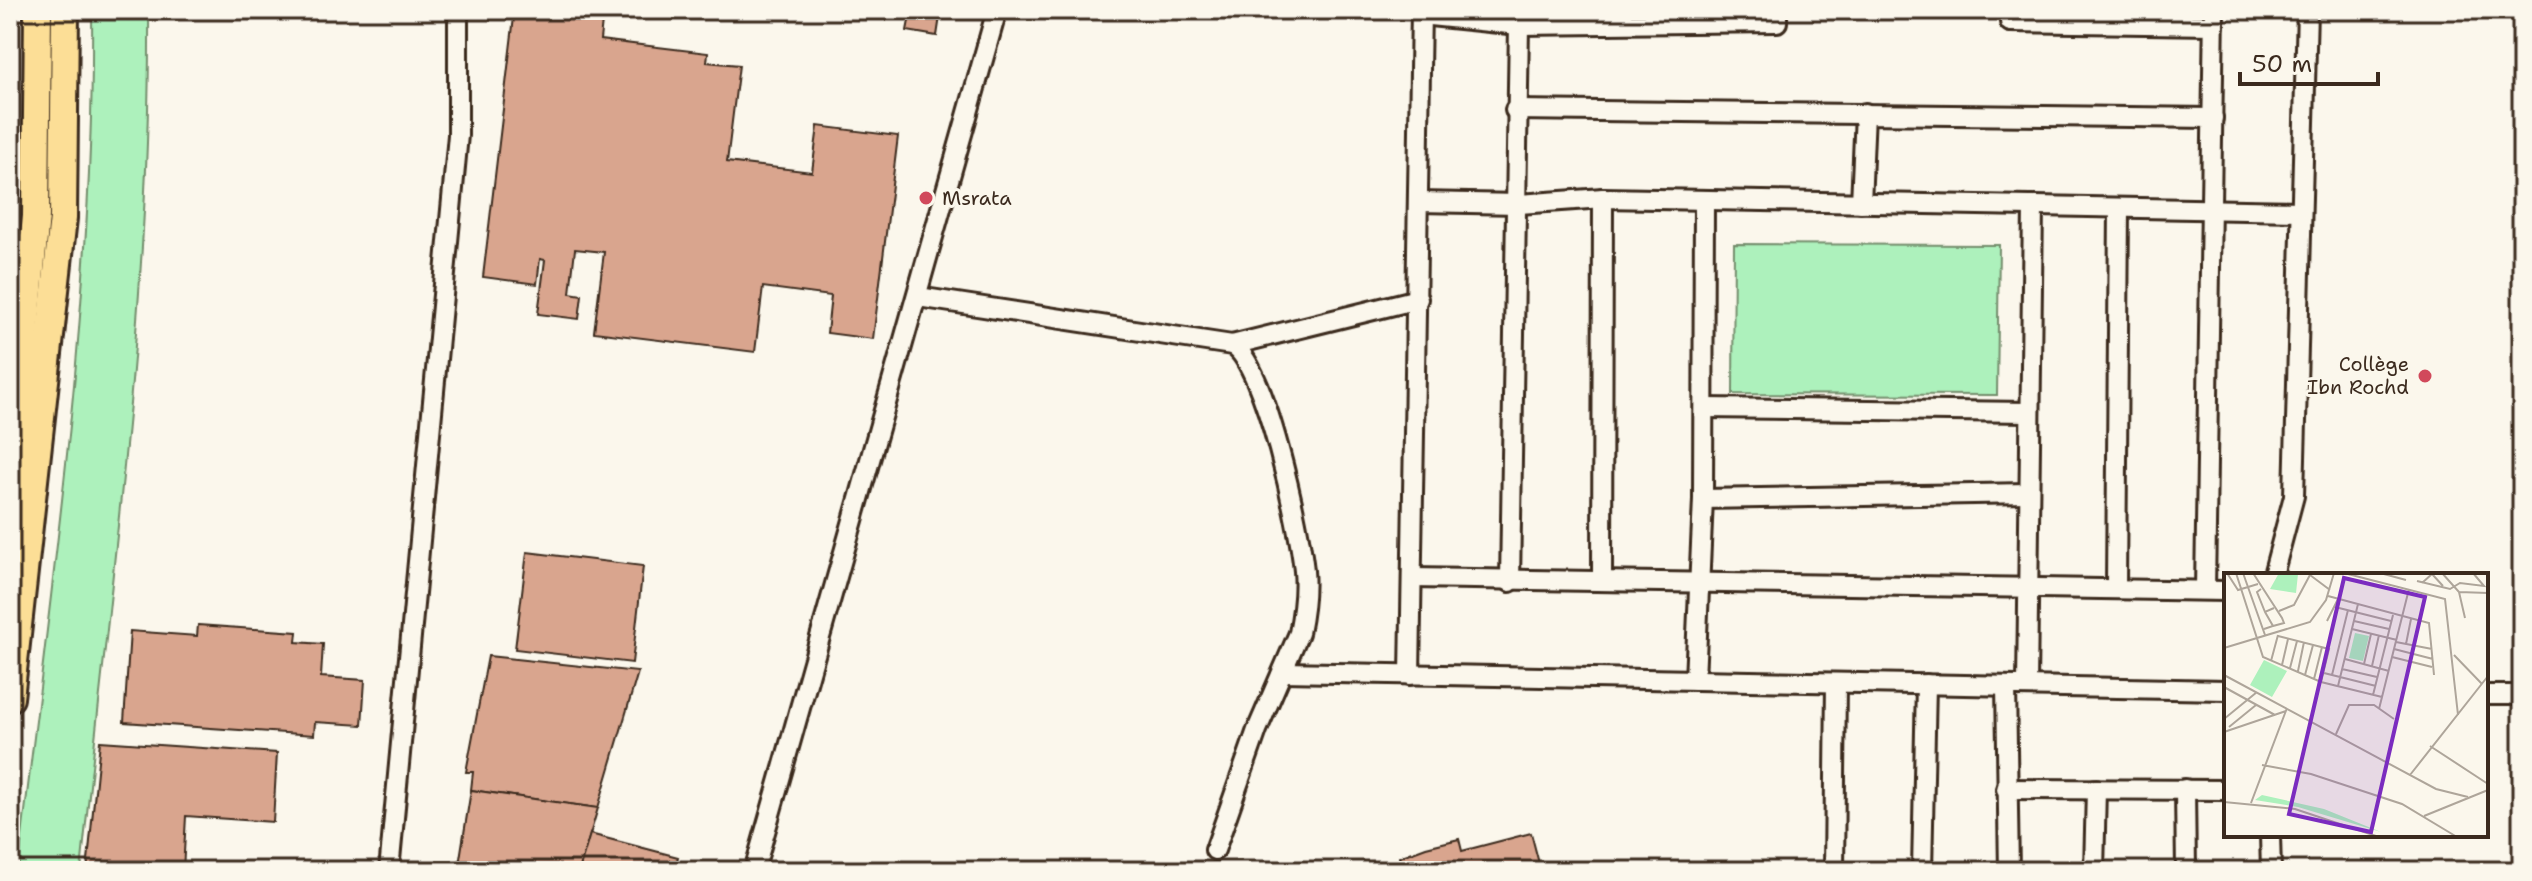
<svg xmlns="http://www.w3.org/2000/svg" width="2532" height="881" viewBox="0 0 2532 881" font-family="'Shantell Sans',sans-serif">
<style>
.green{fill:#adf1bc;stroke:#748e6d;stroke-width:2}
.building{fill:#d9a58e;stroke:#3b2a1e;stroke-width:2}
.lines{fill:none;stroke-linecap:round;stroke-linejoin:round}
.minor-casing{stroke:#3b2a1e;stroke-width:24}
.highway-casing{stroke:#3b2a1e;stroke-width:32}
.minor{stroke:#fbf7ec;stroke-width:18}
.highway{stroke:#fcde96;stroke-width:26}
.poi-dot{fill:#d1495b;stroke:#fbf7ec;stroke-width:3}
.labels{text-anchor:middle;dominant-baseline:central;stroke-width:6;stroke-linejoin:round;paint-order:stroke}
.poi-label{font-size:20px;fill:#3b2a1e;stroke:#fbf7ec;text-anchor:start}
.inset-road{fill:none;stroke:#aea59a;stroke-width:2}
.view{fill:#7b2cbf;fill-opacity:0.15;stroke:#7b2cbf;stroke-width:4}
.inset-edge{fill:none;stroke:#3b2a1e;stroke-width:4}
</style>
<rect width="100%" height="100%" fill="#fbf7ec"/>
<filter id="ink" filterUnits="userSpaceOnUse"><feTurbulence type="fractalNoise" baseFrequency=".0125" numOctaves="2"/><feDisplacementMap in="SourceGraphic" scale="16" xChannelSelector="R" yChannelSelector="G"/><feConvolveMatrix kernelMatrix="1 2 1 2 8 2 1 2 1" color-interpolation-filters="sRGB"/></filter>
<g filter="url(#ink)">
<g class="green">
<path d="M92,10h57c2,287 -39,575 -68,861h-63c33,-286 77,-573 74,-861z"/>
<polygon points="1734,244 1999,245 1997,395 1733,394"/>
</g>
<g class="building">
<polygon points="500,10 602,21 600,40 708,53 707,62 739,65 727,162 812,172 818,126 898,136 873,339 827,333 831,296 763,287 755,352 594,332 604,252 575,249 570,293 582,295 579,319 538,314 545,260 540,259 537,284 483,277 514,17 500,15"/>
<polygon points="911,10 969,10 968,15 941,10 937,36 907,31"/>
<polygon points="527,552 643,566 632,663 515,649"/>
<polygon points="198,625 297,632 296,642 323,644 321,677 365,680 362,725 315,722 314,735 124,722 130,631 197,636"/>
<polygon points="488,656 638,672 598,808 471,790 473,772 466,772"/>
<polygon points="100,741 277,753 273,822 186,816 183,871 87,871"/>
<polygon points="471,790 598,808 579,871 458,871"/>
<polygon points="1531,833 1541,871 1390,871 1402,868 1399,857 1426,847 1459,839 1462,851"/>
<polygon points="590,834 678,857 674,871 579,871"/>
</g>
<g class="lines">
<defs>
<g id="minor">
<polyline points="1420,15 1519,25 1777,22 1777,10"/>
<polyline points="2010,22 2214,25"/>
<polyline points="1515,110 2213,118"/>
<polyline points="1419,202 1519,204 1603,198 2301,211"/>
<polyline points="1861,203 1865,113"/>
<path d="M918,297l314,48c33,17 68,185 72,226 2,21 -1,42 -5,62l-42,97 -42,120"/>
<polyline points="1232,345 1418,299"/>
<polyline points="1705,408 2029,412"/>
<polyline points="1703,499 2028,493"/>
<polyline points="2273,575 2294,496 2307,10"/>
<polyline points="1413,578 2226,591"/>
<polyline points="1602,580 1603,198"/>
<polyline points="1510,582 1519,25"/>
<polyline points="2116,587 2119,208"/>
<polyline points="2205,590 2214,10"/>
<polyline points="1283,672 2226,690"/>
<polyline points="1410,675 1421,10"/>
<polyline points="1695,680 1703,499 1704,200"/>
<polyline points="2006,686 2009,871"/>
<polyline points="2027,686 2033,206"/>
<polyline points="2486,695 2522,695"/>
<polyline points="2006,789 2226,790"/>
<polyline points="2185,789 2186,871"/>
<polyline points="2270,835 2271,871"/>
<polyline points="389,871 458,135 458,10"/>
<polyline points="754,871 997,10"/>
<polyline points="1834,871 1836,683"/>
<polyline points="1922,871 1926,684"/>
<polyline points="2094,871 2096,789"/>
</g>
<g id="highway">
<polyline points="10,491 36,216 38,10"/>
<polyline points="10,698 63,218 65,10"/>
</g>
</defs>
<use href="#minor" class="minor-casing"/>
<use href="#highway" class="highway-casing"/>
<use href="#minor" class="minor"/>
<use href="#highway" class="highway"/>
</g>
</g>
<g class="poi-dot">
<circle cx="926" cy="198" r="8"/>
<circle cx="2425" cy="376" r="8"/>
</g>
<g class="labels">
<g class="poi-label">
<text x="942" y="198">Msrata</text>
<text x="2409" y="364" text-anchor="end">Collège<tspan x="2409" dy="23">Ibn Rochd</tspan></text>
</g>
</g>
<g transform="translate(2224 573)">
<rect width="264" height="264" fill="#fbf7ec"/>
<path d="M55,0l19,1 -2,19 -26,-4zM131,60l14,3 -6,25 -14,-3zM40,87l23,11 -15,26 -22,-12zM38,222l62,14 57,23 -83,-25 -43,-7z" fill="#adf1bc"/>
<path class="inset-road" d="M3,0l11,17 20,-6M12,0l27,84 58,25 61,15M19,0l22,62M29,0l29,45 2,5 -11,3M120,0l101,26 13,116M156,0l26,7M218,0l17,19 6,26M86,2l20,15M193,8l33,8 10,-6 24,3 -11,-13M198,10l10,-9 11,12M37,16l-4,3 8,20 9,-4M235,19l29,1M104,23l101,27 5,52M111,34l56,14M55,38l15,-6 17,-32M103,48l11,-22M130,48l35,8M40,56l9,-3 -8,-14M128,56l45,11M54,63l51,13 -8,33M172,69l36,7M182,71l5,-25M0,75l86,-26 16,-22 8,-27M170,76l39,10M230,82l28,29M168,84l40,10M121,86l44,12M47,88l7,-26M140,91l7,-30M58,92l6,-26M148,93l7,-31M66,95l7,-27M118,96l35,8M74,98l6,-29M100,100l52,13M0,102l212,114 32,8M81,102l8,-30M108,102l16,-65M90,106l8,-32M114,113l20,-82M0,114l51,28M149,122l20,-80M155,136l30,-120M0,146l33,-27M5,154l27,-22M0,159l62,-21M112,161l13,-29h25l20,14M206,173l58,38M38,192l49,9 91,30 55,33M186,202l78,-99M0,229l71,7 84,28M27,230l36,-95M200,243l64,-26"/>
<path class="view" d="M120,5l81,19 -54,235 -82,-18z"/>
<rect width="264" height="264" class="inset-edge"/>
</g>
<rect width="2532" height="881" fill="none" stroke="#fbf7ec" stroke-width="40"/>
<rect x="20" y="20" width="2492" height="841" fill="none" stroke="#3b2a1e" stroke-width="3" filter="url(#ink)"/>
<path d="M2240 72v12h138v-12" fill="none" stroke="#3b2a1e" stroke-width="4"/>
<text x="2252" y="72" font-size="24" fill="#3b2a1e" stroke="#fbf7ec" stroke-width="6" paint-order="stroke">50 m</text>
</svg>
